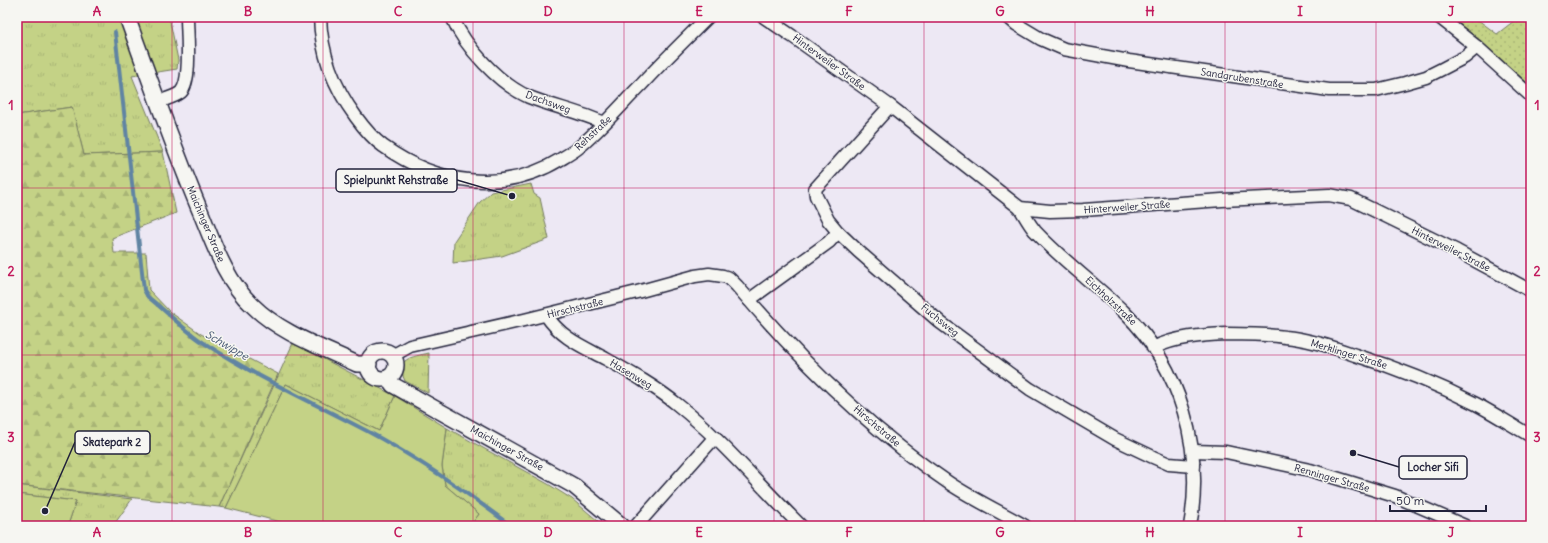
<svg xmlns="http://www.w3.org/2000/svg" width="1548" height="543" viewBox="0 0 1548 543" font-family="Delius,sans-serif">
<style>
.grass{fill:url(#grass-tufts);stroke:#737a60}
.forest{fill:url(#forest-firs);stroke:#737a60}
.park{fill:url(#park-dots);stroke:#737a60}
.garden{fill:#c4d286;stroke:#737a60}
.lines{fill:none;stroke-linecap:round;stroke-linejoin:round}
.stream{stroke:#6084a3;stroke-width:4}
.minor-casing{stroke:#22223b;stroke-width:15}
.tertiary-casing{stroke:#22223b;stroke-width:18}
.minor{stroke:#f6f6f2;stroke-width:12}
.tertiary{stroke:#f6f6f2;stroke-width:15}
.grid{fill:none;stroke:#c2185b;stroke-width:1;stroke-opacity:0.55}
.labels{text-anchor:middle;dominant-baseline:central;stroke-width:3;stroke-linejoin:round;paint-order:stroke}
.street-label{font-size:10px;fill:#22223b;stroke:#f6f6f2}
.water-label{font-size:11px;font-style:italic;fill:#41536f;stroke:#f6f6f2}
.leader{fill:none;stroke:#22223b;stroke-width:1.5}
.callout-dot{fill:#22223b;stroke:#f6f6f2;stroke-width:1.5}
.callout{fill:#f6f6f2;stroke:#22223b;stroke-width:1.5}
.callout-label{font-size:11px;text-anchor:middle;font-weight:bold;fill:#22223b}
.neatline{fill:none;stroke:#c2185b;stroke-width:1.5}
.grid-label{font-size:13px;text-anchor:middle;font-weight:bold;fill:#c2185b}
</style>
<defs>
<pattern id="grass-tufts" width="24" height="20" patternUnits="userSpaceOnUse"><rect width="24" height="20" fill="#c4d286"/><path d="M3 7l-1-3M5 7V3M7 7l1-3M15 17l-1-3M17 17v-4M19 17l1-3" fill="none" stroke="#a8b475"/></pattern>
<pattern id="forest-firs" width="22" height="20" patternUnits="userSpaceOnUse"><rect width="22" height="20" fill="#c4d286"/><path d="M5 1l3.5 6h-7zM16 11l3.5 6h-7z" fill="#a8b475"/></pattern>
<pattern id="park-dots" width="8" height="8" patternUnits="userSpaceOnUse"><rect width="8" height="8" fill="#c4d286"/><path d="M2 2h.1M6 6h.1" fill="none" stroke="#a8b475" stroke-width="1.8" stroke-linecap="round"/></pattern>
</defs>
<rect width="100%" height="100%" fill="#ede8f4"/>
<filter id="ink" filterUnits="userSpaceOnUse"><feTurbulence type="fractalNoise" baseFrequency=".025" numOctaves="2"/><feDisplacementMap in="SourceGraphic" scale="8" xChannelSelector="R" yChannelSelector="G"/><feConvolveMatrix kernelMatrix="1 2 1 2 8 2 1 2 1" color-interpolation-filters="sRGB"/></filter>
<g filter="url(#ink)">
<g class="grass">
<polygon points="17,17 166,17 170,21 178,60 177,69 132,76 163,152 84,155 72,107 17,115"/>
<polygon points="531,184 534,194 540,198 549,239 502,256 453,263 454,241 480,202 491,192"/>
<polygon points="293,343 395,396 379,431 286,384 226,508 219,507"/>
<path d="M429,353l-1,40 -23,-12c-11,-23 7,-24 24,-28z"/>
<polygon points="447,428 548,484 572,499 604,526 470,526 479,514 445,485 442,466"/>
<polygon points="17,485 132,499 113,526 70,526 69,522 76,501 17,494"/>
</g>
<polygon class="forest" points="72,107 84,155 163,152 176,213 112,238 114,253 146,253 149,290 170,312 201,334 278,374 219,507 17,485 17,115"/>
<polygon class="park" points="1447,17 1474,17 1497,34 1519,17 1531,17 1531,89 1484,46"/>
<g class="garden">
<polygon points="286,384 379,431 395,396 447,428 442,466 445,485 479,514 470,526 296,526 226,508"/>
<polygon points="17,494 76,501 69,522 70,526 17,526"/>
</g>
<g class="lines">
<path class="stream" d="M115,32l29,258 4,7c18,14 37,34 56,46 52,34 108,59 163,88 51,27 98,60 144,95"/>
<defs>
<g id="minor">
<path d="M320,17c1,38 14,70 36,100 8,11 16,21 27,29 53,38 120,49 178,13 5,-3 12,-7 17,-11 23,-19 43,-43 64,-64 21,-23 44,-45 66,-67"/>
<path d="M452,17c13,30 47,67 77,80 25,10 51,15 75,26"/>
<polyline points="764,17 792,36 890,106 1020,208 1050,211 1083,210 1222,200 1329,195 1351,199 1457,251 1531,291"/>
<polyline points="1008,17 1016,24 1041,39 1064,49 1129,61 1329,90 1376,90 1405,83 1426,77 1442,69 1465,57 1477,47"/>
<polyline points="1439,17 1477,47 1531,96"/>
<path d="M158,102c7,-3 17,-5 23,-10 11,-12 6,-58 6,-75"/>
<polyline points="890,106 815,189 816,196 828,220 838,232 858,251 941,323 1030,389 1115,439 1153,457 1169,464 1194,466"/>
<path d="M1020,208c5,8 9,16 15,23 28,30 61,54 90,82 56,55 79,137 65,213"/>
<polyline points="749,300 829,242 838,232"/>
<path d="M546,315c16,24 36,31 60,44 25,14 50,28 72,46 45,36 82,81 123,121"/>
<path d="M1153,348c22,-11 50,-13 74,-14 20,0 39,0 58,3 24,2 48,10 70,18 42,13 82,29 121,49 19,10 37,22 55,32"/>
<path d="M392,356l18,-10 114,-26 113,-28 58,-16 14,-2 14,2 6,2 8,8c62,73 132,143 212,197 24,16 51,29 76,43"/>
<polyline points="1193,451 1226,452 1310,470 1395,496 1465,526"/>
<polyline points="636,526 715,437"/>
</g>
<g id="tertiary">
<path d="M127,17c24,66 47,132 74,196 13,32 25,68 51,92 28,28 69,42 105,59h12"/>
<circle cx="382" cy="365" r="14"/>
<polyline points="388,378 393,385 434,408 574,486 622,526"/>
</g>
</defs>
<use href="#minor" class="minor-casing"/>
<use href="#tertiary" class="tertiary-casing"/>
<use href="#minor" class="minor"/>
<use href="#tertiary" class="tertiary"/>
</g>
</g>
<path class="grid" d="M172,17v509M323,17v509M473,17v509M624,17v509M774,17v509M924,17v509M1075,17v509M1225,17v509M1376,17v509M17,188h1514M17,355h1514"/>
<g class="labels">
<g class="street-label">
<text transform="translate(829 62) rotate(36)">Hinterweiler Straße</text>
<text transform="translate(1242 78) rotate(9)">Sandgrubenstraße</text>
<text transform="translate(548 102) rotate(20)">Dachsweg</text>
<text transform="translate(593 133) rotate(-43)">Rehstraße</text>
<text transform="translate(1127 207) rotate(-4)">Hinterweiler Straße</text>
<text transform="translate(206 224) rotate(67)">Maichinger Straße</text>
<text transform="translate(1451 249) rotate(27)">Hinterweiler Straße</text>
<text transform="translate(1111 301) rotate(43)">Eichholzstraße</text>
<text transform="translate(575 308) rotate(-14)">Hirschstraße</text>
<text transform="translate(940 320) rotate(39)">Fuchsweg</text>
<text transform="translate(1349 354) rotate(17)">Merklinger Straße</text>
<text transform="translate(631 374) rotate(31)">Hasenweg</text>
<text transform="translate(877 426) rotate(40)">Hirschstraße</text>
<text transform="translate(507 448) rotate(29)">Maichinger Straße</text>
<text transform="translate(1332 478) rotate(16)">Renninger Straße</text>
</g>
<g class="water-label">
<text transform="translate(227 345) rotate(30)">Schwippe</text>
</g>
</g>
<path class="leader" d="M512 196L457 180M45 511L75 442M1353 453L1399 467"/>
<g class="callout-dot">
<circle cx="512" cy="196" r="4"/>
<circle cx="45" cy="511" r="4"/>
<circle cx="1353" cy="453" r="4"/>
</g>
<g class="callout">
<rect x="336" y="169" width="121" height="23" rx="4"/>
<rect x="75" y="431" width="75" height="23" rx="4"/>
<rect x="1399" y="456" width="68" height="23" rx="4"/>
</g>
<g class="callout-label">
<text x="396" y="184">Spielpunkt Rehstraße</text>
<text x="112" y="446">Skatepark 2</text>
<text x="1433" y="471">Locher Sifi</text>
</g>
<rect width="1548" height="543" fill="none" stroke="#f6f6f2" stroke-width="44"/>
<path d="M1390 505v6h96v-6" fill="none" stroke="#22223b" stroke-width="2"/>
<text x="1396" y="505" font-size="12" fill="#22223b" stroke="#f6f6f2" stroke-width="3" paint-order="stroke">50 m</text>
<rect x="22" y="22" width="1504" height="499" class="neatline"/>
<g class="grid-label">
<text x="97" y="16">A</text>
<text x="248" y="16">B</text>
<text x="398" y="16">C</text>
<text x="548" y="16">D</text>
<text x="699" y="16">E</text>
<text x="849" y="16">F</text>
<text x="1000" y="16">G</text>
<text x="1150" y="16">H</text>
<text x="1300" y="16">I</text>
<text x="1451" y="16">J</text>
<text x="11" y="110">1</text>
<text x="1537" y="110">1</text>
<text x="11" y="276">2</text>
<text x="1537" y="276">2</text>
<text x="11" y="442">3</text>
<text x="1537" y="442">3</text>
<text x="97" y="537">A</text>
<text x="248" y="537">B</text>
<text x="398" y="537">C</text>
<text x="548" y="537">D</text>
<text x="699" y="537">E</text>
<text x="849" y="537">F</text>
<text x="1000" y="537">G</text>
<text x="1150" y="537">H</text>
<text x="1300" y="537">I</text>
<text x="1451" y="537">J</text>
</g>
</svg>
